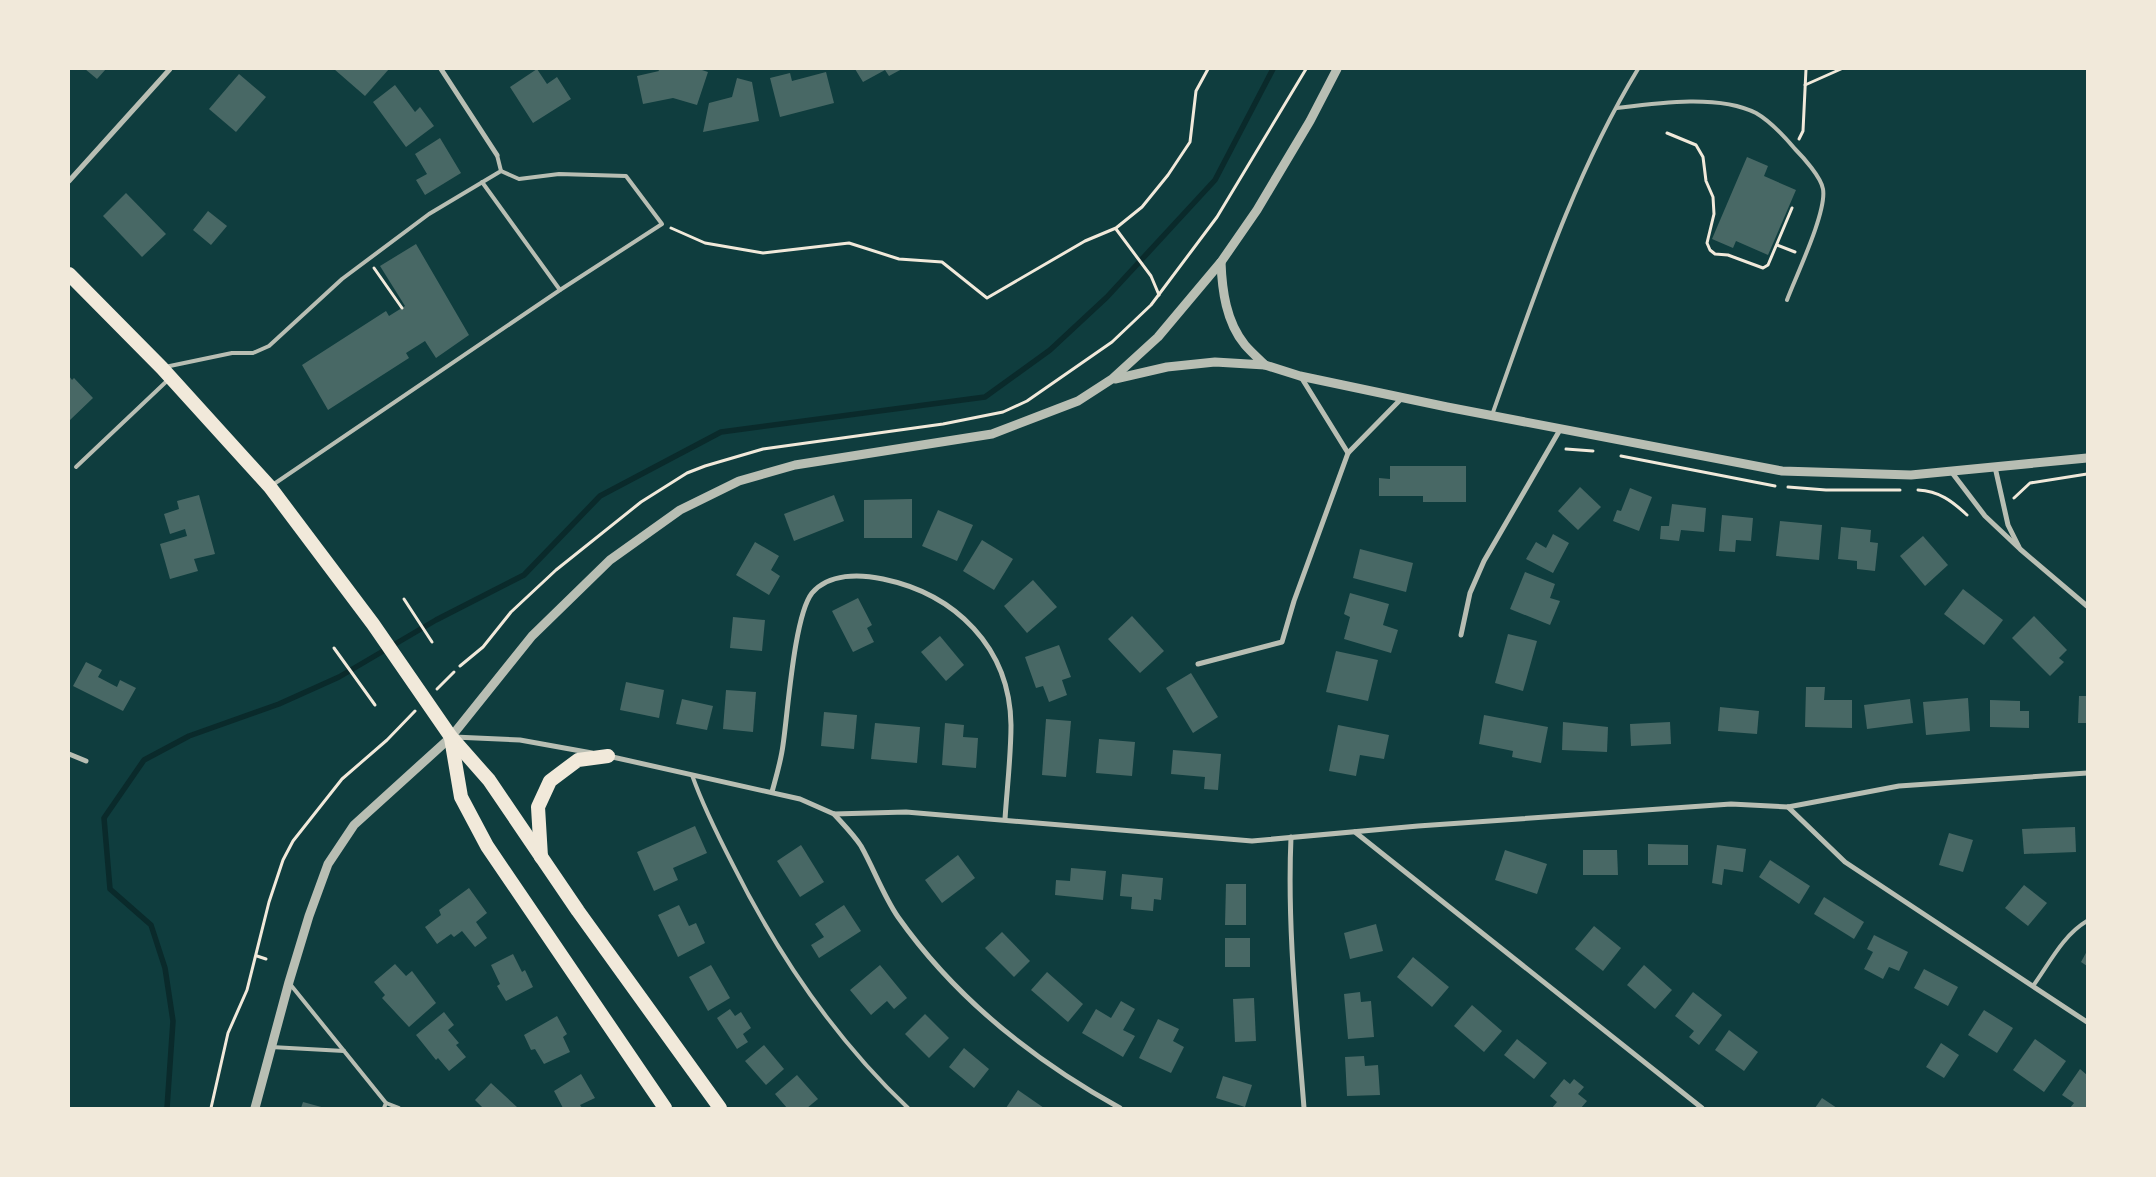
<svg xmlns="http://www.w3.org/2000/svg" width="2156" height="1177" viewBox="0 0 2156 1177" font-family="'Roboto Condensed',sans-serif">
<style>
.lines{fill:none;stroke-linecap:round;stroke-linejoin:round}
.stream{stroke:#0a2a2b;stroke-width:5.5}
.building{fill:#486865}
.path{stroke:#f1e9da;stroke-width:3}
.service{stroke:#b8beb3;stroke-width:4}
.minor{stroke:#b8beb3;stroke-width:5}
.tertiary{stroke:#b8beb3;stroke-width:9}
.trunk{stroke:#f1e9da;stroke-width:14}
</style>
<rect width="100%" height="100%" fill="#0f3d3e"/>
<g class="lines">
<polyline class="stream" points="167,1108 173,1021 165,968 151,925 110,889 104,818 144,760 189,736 279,704 339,677 436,620 524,575 600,496 721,432 985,397 1050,350 1107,297 1215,180 1273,69"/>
</g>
<g class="building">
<polygon points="85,69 106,69 97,79"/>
<polygon points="334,69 389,69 365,96"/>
<polygon points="537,69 547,84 557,77 571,99 533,123 510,87"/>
<polygon points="658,69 699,69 708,72 697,105 673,98 643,104 637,76 659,71"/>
<polygon points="855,69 902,69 889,76 885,70 863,82"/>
<polygon points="826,72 834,103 780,117 770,78 790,73 792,81"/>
<polygon points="239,74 266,97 236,132 209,109"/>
<polygon points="737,78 752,82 759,121 703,132 709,103 732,97"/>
<polygon points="395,85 415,112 420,107 434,126 406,147 373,102"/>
<polygon points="440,138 461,173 425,195 416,180 427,174 415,154"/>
<polygon points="1747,157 1768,166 1764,176 1796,190 1768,255 1736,241 1733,248 1712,239"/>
<polygon points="126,193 166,234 142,257 103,216"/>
<polygon points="208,211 227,226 211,245 193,230"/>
<polygon points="416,244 469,335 436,358 425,341 406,353 409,358 328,410 302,365 386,311 389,316 405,306 380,266"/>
<polygon points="69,376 72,380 74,378 93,398 70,420"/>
<polygon points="1390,466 1466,466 1466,502 1423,502 1423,496 1379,496 1379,478 1390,479"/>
<polygon points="1580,487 1601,507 1578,530 1558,511"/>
<polygon points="1630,488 1652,497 1639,531 1613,521 1617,510 1621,511"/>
<polygon points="199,495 215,554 194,559 198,571 170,579 160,544 187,536 185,529 170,534 164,514 179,509 177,501"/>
<polygon points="834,495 844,521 794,541 784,514"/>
<polygon points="912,499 912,538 864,538 864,500"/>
<polygon points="1672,504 1706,508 1704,532 1681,530 1679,541 1660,539 1661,526 1669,526"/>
<polygon points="938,510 973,525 957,561 922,546"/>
<polygon points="1722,515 1753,518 1751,541 1736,540 1735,552 1719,551"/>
<polygon points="1780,521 1822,525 1819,560 1776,556"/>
<polygon points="1841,527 1871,530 1870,542 1878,543 1875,571 1857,569 1857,561 1838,559"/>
<polygon points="1553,534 1569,543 1553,573 1526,559 1536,542 1546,548"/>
<polygon points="1923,536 1948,565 1925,586 1900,556"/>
<polygon points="982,540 1013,559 994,590 963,571"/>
<polygon points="755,542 779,556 771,570 780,576 769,595 736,575"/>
<polygon points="1360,549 1413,563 1406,592 1353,578"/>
<polygon points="1525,572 1555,584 1550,598 1560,601 1550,625 1510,609"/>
<polygon points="1033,580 1057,607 1027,633 1004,606"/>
<polygon points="1963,589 2003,620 1984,645 1944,614"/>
<polygon points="1350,593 1389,604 1383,625 1398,630 1391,653 1344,639 1350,617 1344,614"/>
<polygon points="858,598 872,625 867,628 874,642 853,652 832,611"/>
<polygon points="1132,616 1164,651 1140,673 1108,639"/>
<polygon points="2034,616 2067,650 2059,658 2064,662 2050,676 2012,638"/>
<polygon points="733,617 765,620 762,651 730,648"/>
<polygon points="1508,634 1537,641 1523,691 1495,683"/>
<polygon points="940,636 964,665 946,681 921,652"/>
<polygon points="1059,645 1071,677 1062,680 1067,695 1049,702 1043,686 1036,688 1025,657"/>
<polygon points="1336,651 1378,660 1368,701 1326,692"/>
<polygon points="86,662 102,670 98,677 117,687 120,680 136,688 123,711 73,686"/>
<polygon points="1191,673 1218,717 1193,733 1166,688"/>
<polygon points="626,682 664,690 659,718 620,710"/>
<polygon points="1806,687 1825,687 1824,700 1852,700 1852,728 1805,727"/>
<polygon points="726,690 756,692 753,732 723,729"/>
<polygon points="2079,696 2087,696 2087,723 2078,723"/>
<polygon points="1968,698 1970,731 1926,735 1923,702"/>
<polygon points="682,699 713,706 707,730 676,724"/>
<polygon points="1910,699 1913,723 1867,729 1864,705"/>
<polygon points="1990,700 2020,701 2020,711 2029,711 2029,728 1990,727"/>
<polygon points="1720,707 1759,711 1757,734 1718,731"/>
<polygon points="824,712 857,715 854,749 821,746"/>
<polygon points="1484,715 1548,727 1541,763 1512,757 1513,751 1479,744"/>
<polygon points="1046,719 1071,721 1066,777 1042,775"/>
<polygon points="1563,722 1608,727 1607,752 1562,750"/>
<polygon points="1670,722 1671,744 1631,746 1630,724"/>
<polygon points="875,723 920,727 917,763 871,759"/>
<polygon points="945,723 964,725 963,737 978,738 976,768 942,765"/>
<polygon points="1338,725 1389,735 1384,759 1360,755 1356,776 1329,771"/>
<polygon points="1099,739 1135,742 1132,776 1096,773"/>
<polygon points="1173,750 1221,754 1218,790 1204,789 1205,777 1171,774"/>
<polygon points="695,826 707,853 673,868 678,880 654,891 637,852"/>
<polygon points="2075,827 2076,852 2024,854 2022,829"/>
<polygon points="1949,833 1973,840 1963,872 1939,865"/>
<polygon points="1648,844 1688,845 1688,865 1648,865"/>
<polygon points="801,845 824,882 800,897 777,861"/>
<polygon points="1717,845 1746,849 1743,872 1724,869 1722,885 1712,883"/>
<polygon points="1505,850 1547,864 1537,894 1495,880"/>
<polygon points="1583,850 1617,850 1618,875 1583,875"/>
<polygon points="958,855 975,878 942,903 925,880"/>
<polygon points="1770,860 1810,886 1799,904 1759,877"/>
<polygon points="1071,868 1106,871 1103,900 1055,895 1056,880 1070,881"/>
<polygon points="1122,874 1163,878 1161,900 1154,899 1153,911 1131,909 1132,897 1120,896"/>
<polygon points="1226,884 1246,884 1246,925 1225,925"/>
<polygon points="2024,885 2047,903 2028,926 2005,908"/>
<polygon points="469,888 487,913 476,922 487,938 475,947 462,931 454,937 451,934 437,944 425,927 441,915 439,910"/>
<polygon points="1824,897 1864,922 1854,939 1814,914"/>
<polygon points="679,905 689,926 696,923 705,943 678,957 658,915"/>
<polygon points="844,905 861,931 819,958 811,945 824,937 815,924"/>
<polygon points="1376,924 1383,951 1350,959 1344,933"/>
<polygon points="1594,926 1621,948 1603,971 1575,949"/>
<polygon points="1002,932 1030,961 1014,977 985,948"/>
<polygon points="1874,935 1908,952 1899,971 1889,967 1883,979 1864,969 1873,952 1867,949"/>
<rect x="1225" y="938" width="25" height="29"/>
<polygon points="2087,951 2087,966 2081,962"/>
<polygon points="513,954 522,972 525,970 533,987 506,1001 497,986 500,984 491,965"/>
<polygon points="1413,957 1449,987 1432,1007 1397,977"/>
<polygon points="395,964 406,976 412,971 436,1003 409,1027 382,998 385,995 374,982"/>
<polygon points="711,965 730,998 708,1011 689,977"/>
<polygon points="880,965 907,998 894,1009 887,1001 871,1015 850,990"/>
<polygon points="1644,965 1672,990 1655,1009 1627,985"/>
<polygon points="1924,969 1958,987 1948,1006 1914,988"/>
<polygon points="1047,972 1083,1004 1068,1022 1031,990"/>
<polygon points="1360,992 1361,1002 1371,1001 1374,1037 1348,1039 1344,994"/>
<polygon points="1693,992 1722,1015 1699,1045 1689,1037 1694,1031 1675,1016"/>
<polygon points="1254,998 1256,1041 1235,1042 1233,999"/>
<polygon points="1121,1001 1135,1009 1123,1030 1135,1036 1123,1057 1082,1033 1096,1009 1111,1018"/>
<polygon points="1472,1005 1502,1031 1484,1052 1454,1026"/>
<polygon points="730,1009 735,1016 741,1012 751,1028 743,1034 748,1042 737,1049 717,1018"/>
<polygon points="1984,1010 2013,1028 1997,1053 1968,1035"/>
<polygon points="444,1012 454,1025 448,1030 459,1043 456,1045 466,1057 449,1071 438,1058 436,1060 416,1035"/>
<polygon points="925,1014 949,1038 929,1058 905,1034"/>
<polygon points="557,1016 567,1034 563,1037 570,1052 544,1064 535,1049 531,1050 524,1035"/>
<polygon points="1158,1019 1179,1029 1173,1041 1184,1047 1171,1073 1139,1058"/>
<polygon points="1729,1030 1758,1052 1744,1071 1715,1050"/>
<polygon points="1517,1039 1547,1063 1534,1079 1504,1055"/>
<polygon points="2035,1039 2066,1061 2044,1092 2013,1070"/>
<polygon points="1941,1043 1959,1055 1944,1078 1926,1067"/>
<polygon points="764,1045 784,1069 766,1085 745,1061"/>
<polygon points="964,1048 989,1069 974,1088 949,1067"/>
<polygon points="1364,1056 1365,1066 1378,1065 1380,1095 1347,1096 1345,1057"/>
<polygon points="2080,1069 2087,1075 2087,1108 2070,1108 2074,1103 2062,1095"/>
<polygon points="581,1074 595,1098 580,1105 582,1108 563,1108 554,1091"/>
<polygon points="797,1075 818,1099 807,1108 787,1108 775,1094"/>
<polygon points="1223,1076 1252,1085 1245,1107 1216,1098"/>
<polygon points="1564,1079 1570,1084 1574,1079 1584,1087 1578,1094 1587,1101 1581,1108 1552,1108 1557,1102 1550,1096"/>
<polygon points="491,1083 518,1108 483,1108 475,1100"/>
<polygon points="1018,1090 1044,1108 1006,1108"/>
<polygon points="1822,1098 1837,1108 1815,1108"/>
<polygon points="303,1102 325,1108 301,1108"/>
</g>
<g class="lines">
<g class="path">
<polyline points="1805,85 1841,69"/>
<polyline points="1667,133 1696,145 1703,157 1706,181 1713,197 1714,214 1707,243 1710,250 1715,254 1728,255 1763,268 1768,265 1792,208"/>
<polyline points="1799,139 1803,131 1806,69"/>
<polyline points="671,228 705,243 763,253 849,243 899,259 942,262 987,298 1085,241 1116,228 1142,207 1168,175 1190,142 1196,91 1208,69"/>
<polyline points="1116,229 1151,276 1159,295"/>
<polyline points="1777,245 1795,252"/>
<polyline points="374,268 402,308"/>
<polyline points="1566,449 1593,451"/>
<polyline points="1621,456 1775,486"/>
<polyline points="1788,487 1826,490 1900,490"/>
<path d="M1918,490c21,1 34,11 49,25"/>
<polyline points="2014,498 2030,483 2087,474"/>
<polyline points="404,599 432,642"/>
<polyline points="334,648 375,705"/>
<polyline points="460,666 483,647 511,612 556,570 641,502 687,473 705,466 763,449 943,424 1003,412 1027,401 1112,342 1151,305 1217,217 1306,69"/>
<polyline points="437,689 454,672"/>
<polyline points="257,956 266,959"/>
<polyline points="211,1108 228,1033 247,990 269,902 283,860 293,841 342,779 387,740 415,711"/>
</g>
<g class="service">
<path d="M1617,108c39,-5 102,-14 139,5 14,8 28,23 39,36 8,8 26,28 28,40 4,23 -27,87 -36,111"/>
<polyline points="482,182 560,290"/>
<polyline points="165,367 232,353 253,353 269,346 342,279 429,214 501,171 497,155"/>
<path d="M1492,415c42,-117 81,-239 146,-346"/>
<polyline points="76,467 169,379"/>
<polyline points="271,486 560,290 662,224 626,176 559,174 519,179 501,171"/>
<path d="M692,775c11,31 26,61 41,90 45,90 102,174 175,243"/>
<polyline points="290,984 386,1103 384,1108"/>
<path d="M2033,986c16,-22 30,-51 54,-65"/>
<polyline points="271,1047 344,1051"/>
<polyline points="386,1103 399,1108"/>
</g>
<g class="minor">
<polyline points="441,69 497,155"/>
<polyline points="69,181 170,69"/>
<polyline points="1301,377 1348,453"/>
<polyline points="1995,467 2008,525 2019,547"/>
<polyline points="1950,470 1985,516 2020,549 2087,606"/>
<polyline points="1461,635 1470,593 1484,561 1561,428"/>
<polyline points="1198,664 1282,642 1294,601 1348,453 1402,398"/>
<polyline points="454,737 520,740 592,753"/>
<polyline points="69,754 86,761"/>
<polyline points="608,756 800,799 834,814 906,812 1252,841 1418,826 1731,804 1788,807 1899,786 2087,773"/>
<path d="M772,792c4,-15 9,-31 11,-47 5,-33 11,-129 29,-152 17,-20 48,-19 71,-14 72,15 127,68 128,146 0,31 -4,63 -6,94"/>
<polyline points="1788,807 1845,862 2087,1022"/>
<path d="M834,814c9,10 20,21 27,32 13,23 22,49 37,71 58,82 135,143 222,191"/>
<polyline points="1355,832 1702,1108"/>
<path d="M1291,837c-4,91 6,181 13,271"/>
</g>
<g class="tertiary">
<path d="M1221,262c1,28 5,60 24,83 6,7 13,13 20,20"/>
<polyline points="1115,379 1167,367 1215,362 1265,365 1300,376 1447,407 1782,471 1911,475 2087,458"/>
<polyline points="255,1108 289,982 309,916 328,864 354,825 451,737 532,636 610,560 680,510 739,481 795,465 992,434 1078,401 1112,379 1158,337 1221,262 1257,210 1310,121 1337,69"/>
</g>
<g class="trunk">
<polyline points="69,274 162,368 270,487 373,624 451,737 489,780 578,911 720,1108"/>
<polyline points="451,738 461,797 487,846 665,1108"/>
<polyline points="541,857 538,807 550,781 578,760 608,756"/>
</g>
</g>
<rect width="2156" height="1177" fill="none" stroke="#f1e9da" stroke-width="140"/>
</svg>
